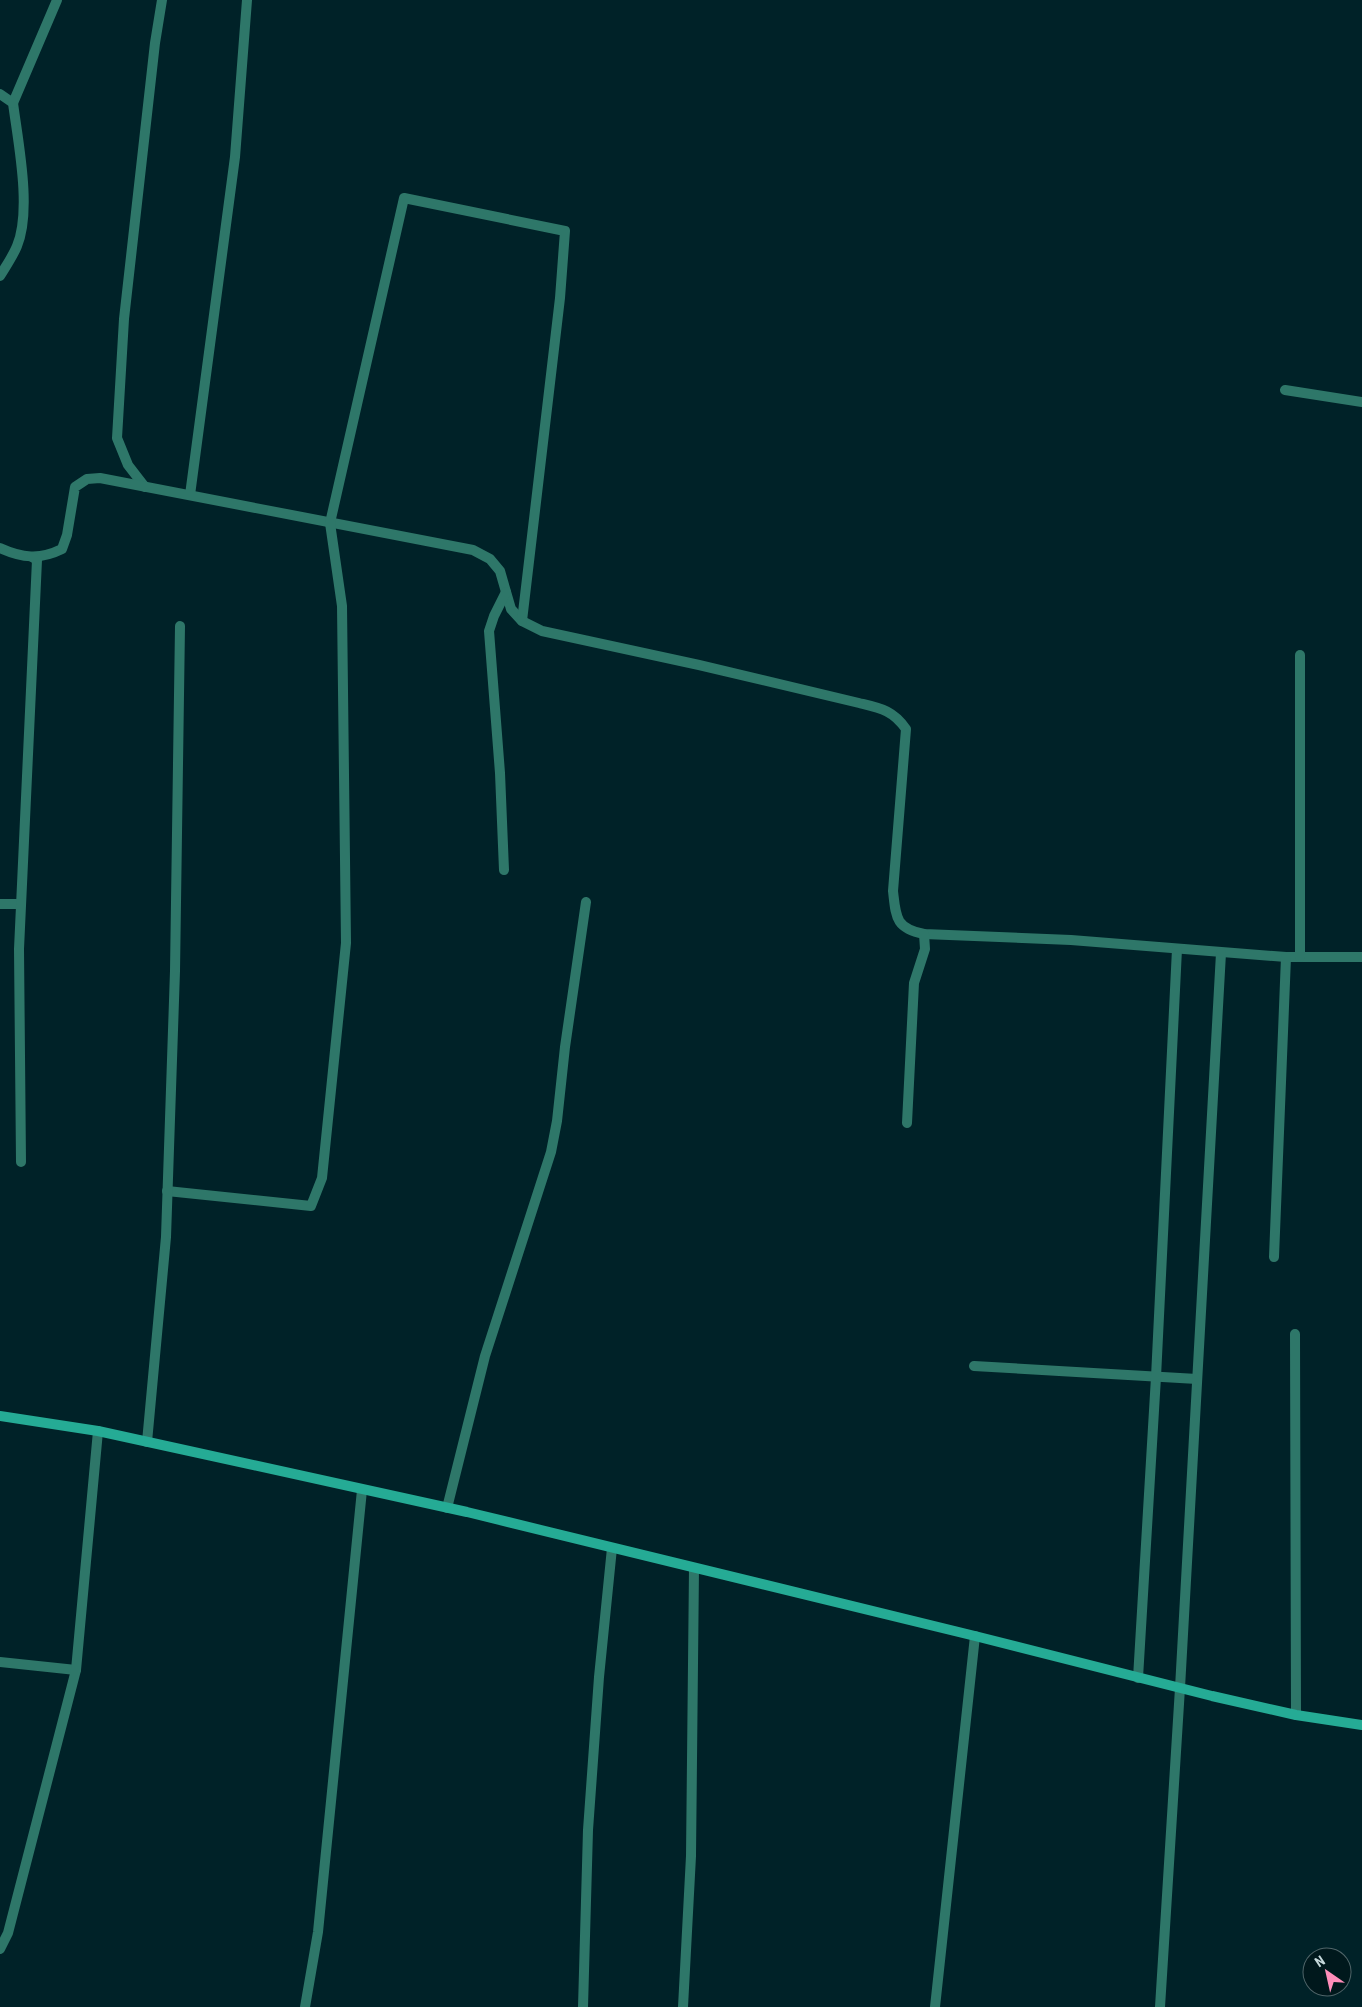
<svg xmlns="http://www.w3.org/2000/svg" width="1362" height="2007" viewBox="0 0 1362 2007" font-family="'Roboto Condensed',sans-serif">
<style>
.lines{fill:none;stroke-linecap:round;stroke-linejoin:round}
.street{stroke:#2e7769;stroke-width:10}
.secondary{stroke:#25ab95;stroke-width:10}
</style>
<rect width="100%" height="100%" fill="#002228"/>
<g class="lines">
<g class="street">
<path d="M0,94l13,9c5,39 19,107 4,143 -4,10 -11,20 -17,30"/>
<polyline points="13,103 57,0"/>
<polyline points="1285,390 1362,402"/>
<polyline points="145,487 128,465 117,438 124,319 155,43 162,0"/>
<polyline points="190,495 235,157 247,0"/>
<path d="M0,548c22,10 40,12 62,1l5,-14 8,-48 12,-8 13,-1 373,72 17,9 10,12 11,38 11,12 20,10 157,34 160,38c21,5 34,7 47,26l-13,162c3,26 2,37 31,43l147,6 215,17h76"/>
<polyline points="1300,655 1300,957"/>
<polyline points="504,870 500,773 489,631 494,616 506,592"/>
<polyline points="0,904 21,904"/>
<polyline points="907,1123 914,983 925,949 924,934"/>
<polyline points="21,1162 19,949 37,560 32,557"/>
<polyline points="167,1191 311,1206 322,1178 346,943 342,606 330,523 404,198 565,231 560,298 522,621"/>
<polyline points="1274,1257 1286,957"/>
<polyline points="1295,1334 1296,1715"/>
<polyline points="974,1366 1197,1379"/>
<polyline points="147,1442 166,1237 175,971 180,626"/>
<polyline points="447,1508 485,1356 551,1152 557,1121 565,1047 586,902"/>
<polyline points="0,1662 76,1670"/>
<polyline points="1138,1678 1156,1377 1177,949"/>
<polyline points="0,1949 8,1933 76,1670 98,1431"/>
<polyline points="305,2007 318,1932 362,1490"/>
<polyline points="583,2007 588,1830 599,1677 612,1548"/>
<polyline points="683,2007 691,1856 694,1568"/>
<polyline points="935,2007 975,1636"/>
<polyline points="1160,2007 1180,1688 1221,953"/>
</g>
<polyline class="secondary" points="0,1416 98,1431 467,1512 975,1636 1212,1696 1296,1715 1362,1725"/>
</g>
<g transform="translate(1327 1972) rotate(326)"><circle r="24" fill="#00181c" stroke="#4f6569"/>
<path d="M0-4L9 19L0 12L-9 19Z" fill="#ff8eba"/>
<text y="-8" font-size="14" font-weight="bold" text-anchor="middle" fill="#c6d9dc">N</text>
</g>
</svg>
